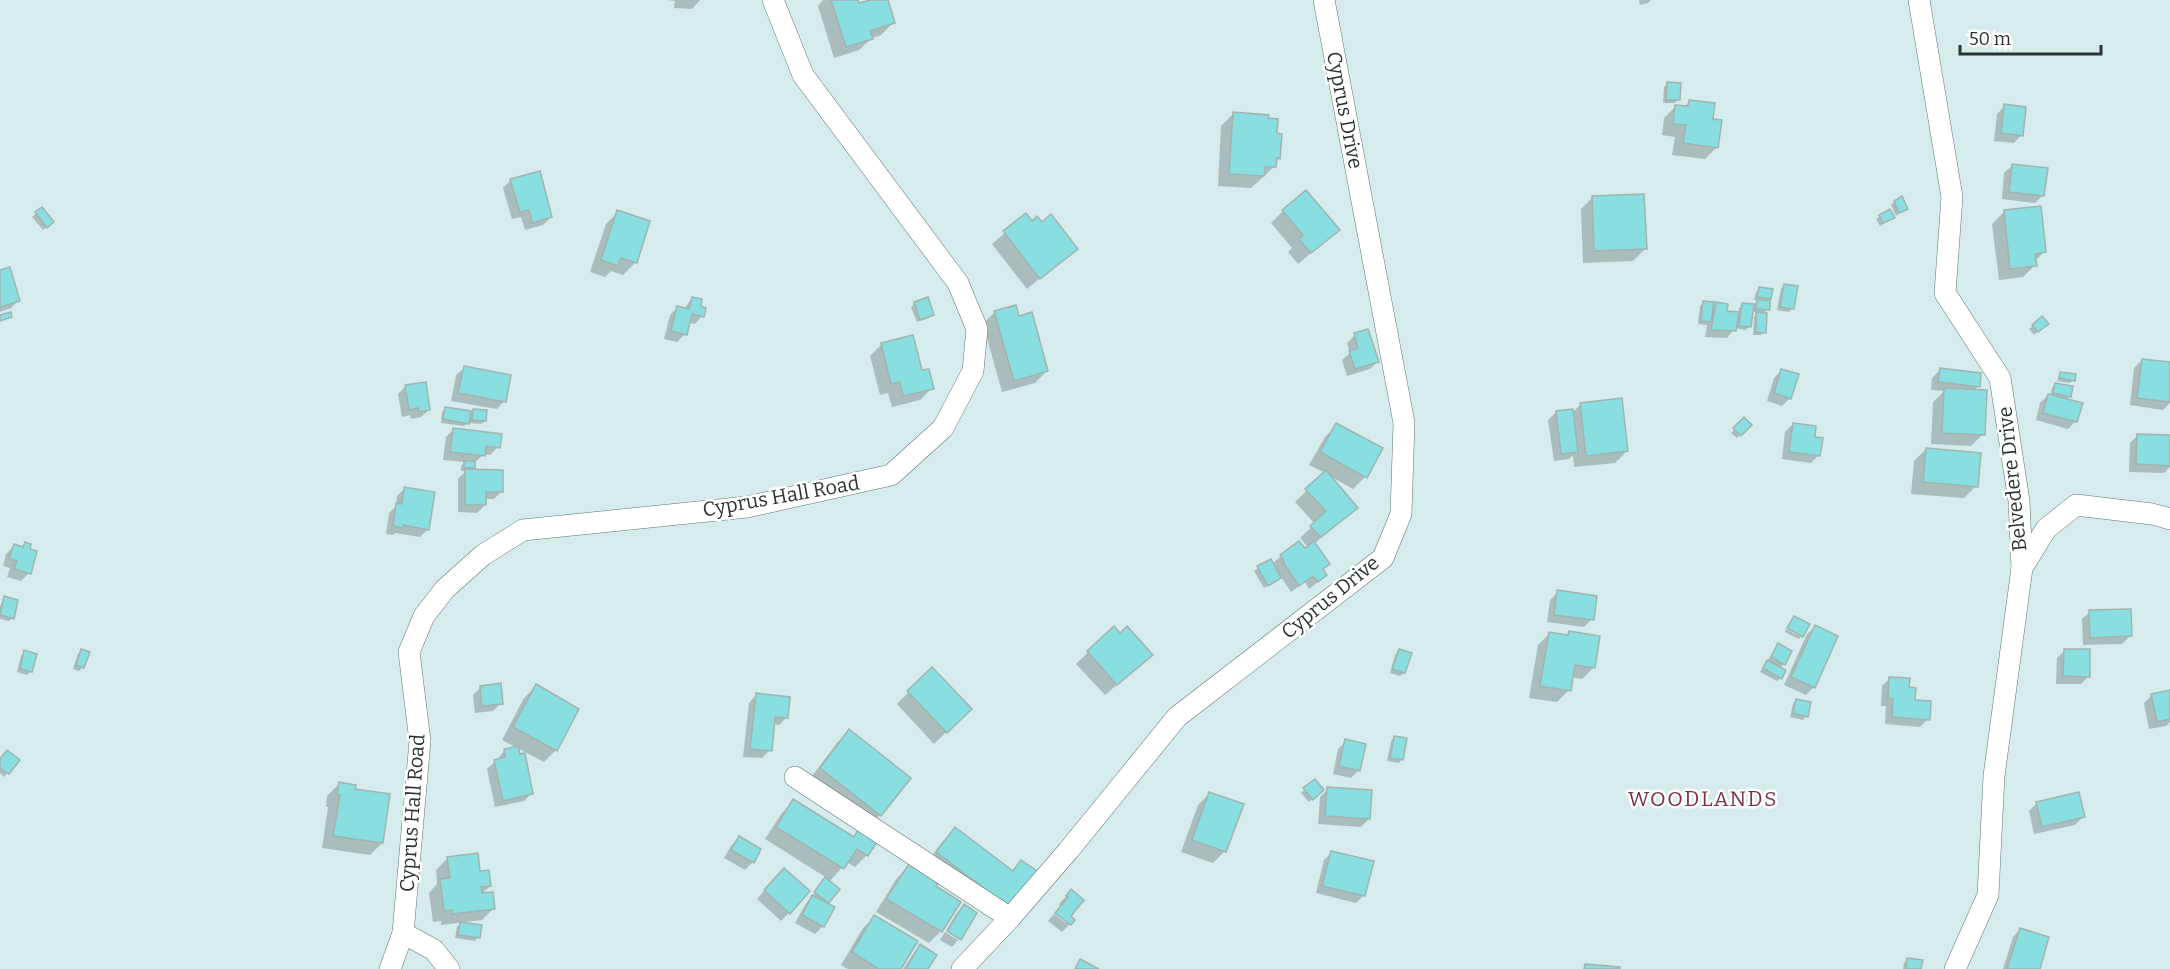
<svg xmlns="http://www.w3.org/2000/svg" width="2170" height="969" viewBox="0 0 2170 969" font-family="Bitter,serif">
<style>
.shadow{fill:#0003}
.building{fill:#89dfdf;stroke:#9fb4b3;stroke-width:1.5}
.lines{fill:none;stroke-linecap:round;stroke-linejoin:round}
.minor-casing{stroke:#627575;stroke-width:22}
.minor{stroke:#fff;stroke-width:21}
.labels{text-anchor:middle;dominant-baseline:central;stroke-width:5;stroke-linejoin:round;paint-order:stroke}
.street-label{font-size:20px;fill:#2b3434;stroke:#fff}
.neighbourhood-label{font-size:21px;letter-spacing:1.5px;fill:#793347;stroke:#fff}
</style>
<rect width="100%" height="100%" fill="#d6ebeb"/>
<g class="shadow">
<polygon points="667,0 700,0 692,9 674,8 675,1"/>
<polygon points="823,0 857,0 858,5 875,0 886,0 893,23 881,35 872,38 859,50 834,58 818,6"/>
<polygon points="1639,0 1651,0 1648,3 1640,5"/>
<polygon points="1668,84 1678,100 1675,103 1663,103 1664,87"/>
<polygon points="1690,101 1712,120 1717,147 1705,159 1672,155 1675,137 1662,135 1664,118 1676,106 1684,107"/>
<polygon points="2005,106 2021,135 2014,143 1994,141 1997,114"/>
<polygon points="1233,114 1267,120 1275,135 1279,158 1275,162 1275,166 1251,188 1218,186 1221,126"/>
<polygon points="2012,166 2043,195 2035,203 2002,199 2004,173"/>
<polygon points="511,180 551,217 543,225 525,230 521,217 512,219 503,188"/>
<polygon points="1593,197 1645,249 1633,261 1583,263 1581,209"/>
<polygon points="1894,202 1906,209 1896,216 1891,205"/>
<polygon points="41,209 52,222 43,230 32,217"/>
<polygon points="1283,211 1338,230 1298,264 1288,252 1292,248 1271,223"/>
<polygon points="618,212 649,222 635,263 623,275 611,271 605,277 590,272 606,224"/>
<polygon points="2004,212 2044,252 2035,261 2035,265 2023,277 1999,280 1992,224"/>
<polygon points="1025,215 1032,223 1076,248 1027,289 992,244"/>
<polygon points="1880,216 1893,218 1880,226 1876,219"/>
<polygon points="0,272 19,300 11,308 0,312"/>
<polygon points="1784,285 1792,309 1789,312 1777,310 1781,289"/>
<polygon points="1759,289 1770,298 1766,302 1768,309 1763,314 1765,332 1761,335 1753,335 1754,317 1759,312 1751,312 1750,326 1746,330 1735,328 1727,338 1705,337 1707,325 1698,324 1700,306 1704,302 1711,309 1717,303 1726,312 1738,314 1739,308 1742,305 1753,306 1758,300 1754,300 1756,292"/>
<polygon points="692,298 702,316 695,324 688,323 685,334 677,342 664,339 670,315 677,308 684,309"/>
<polygon points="915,303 932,315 929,318 917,322 911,307"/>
<polygon points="995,312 1018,317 1047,371 1035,383 1002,392 983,324"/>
<polygon points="2033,326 2043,327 2034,335 2029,329"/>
<polygon points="1355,335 1377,362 1370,369 1347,376 1342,360 1350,353 1347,343"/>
<polygon points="882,344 921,372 932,388 920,400 892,407 888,393 880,395 870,356"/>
<polygon points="2142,360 2170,364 2170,403 2163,410 2130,405 2134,368"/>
<polygon points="464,368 504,401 497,409 451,401 456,375"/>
<polygon points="1782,370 1790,398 1782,406 1767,401 1774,378"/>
<polygon points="1940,370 1978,386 1974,391 1983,434 1971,446 1931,444 1933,402 1944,391 1931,390 1932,378"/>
<polygon points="2061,373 2073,380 2070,383 2057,381"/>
<polygon points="2055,384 2070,396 2066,400 2076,421 2068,429 2036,420 2040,403 2048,395 2050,396 2052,388"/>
<polygon points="406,386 429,410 421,417 411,419 410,415 402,417 398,394"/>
<polygon points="1581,404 1627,451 1615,463 1574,467 1573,455 1569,459 1554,461 1548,420 1556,412 1572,413"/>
<polygon points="446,408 468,416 473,411 485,421 481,424 469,423 469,421 464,426 441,423 442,412"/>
<polygon points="1744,419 1750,425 1737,438 1731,433"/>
<polygon points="1793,424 1813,438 1819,455 1811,463 1782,459 1785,432"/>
<polygon points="1337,425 1365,477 1353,489 1328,475 1356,508 1314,544 1322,570 1325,575 1318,582 1309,589 1305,582 1291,592 1281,577 1264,588 1254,571 1258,568 1272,564 1281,556 1308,547 1300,538 1315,524 1295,502 1325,473 1309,465 1325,437"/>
<polygon points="453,430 498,447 490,455 484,454 474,463 473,468 470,471 502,491 494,499 485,499 485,505 477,513 458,512 458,479 466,471 461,471 461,466 465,462 443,460 446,437"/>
<polygon points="2138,435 2170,437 2170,467 2164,473 2129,472 2130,443"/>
<polygon points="1926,449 1976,486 1964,498 1911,494 1914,461"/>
<polygon points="405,488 428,529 420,537 395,533 393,535 386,534 389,513 396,506 397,496"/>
<polygon points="25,544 28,550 35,552 29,573 21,581 7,577 10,568 3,566 6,554 14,546 21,548"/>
<polygon points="1558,592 1592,619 1584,627 1547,622 1550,600"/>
<polygon points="5,598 12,618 9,621 0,619 0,606"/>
<polygon points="2090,612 2130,636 2122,644 2083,645 2082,619"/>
<polygon points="1815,627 1836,637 1814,687 1806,695 1784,685 1807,634"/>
<polygon points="1113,628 1139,666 1105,695 1076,664"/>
<polygon points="1786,629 1801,637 1799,639 1785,632"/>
<polygon points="1569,632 1594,667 1582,679 1571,677 1569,690 1557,702 1529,698 1538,645 1550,633 1566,636"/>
<polygon points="1778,645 1784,664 1780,668 1781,678 1777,681 1760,672"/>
<polygon points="2065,650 2089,676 2081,684 2056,684 2057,658"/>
<polygon points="82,651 83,667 79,671 73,669 78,654"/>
<polygon points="1399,651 1404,673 1400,676 1390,673 1395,655"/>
<polygon points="25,652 31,671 27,675 17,672 21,656"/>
<polygon points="932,669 970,709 934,744 897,704"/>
<polygon points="1890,678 1907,688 1914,702 1928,719 1920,727 1885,724 1886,706 1881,706 1882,686"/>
<polygon points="536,686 577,710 556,750 544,762 502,740 524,698"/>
<polygon points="481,687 501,703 493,711 475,713 473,695"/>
<polygon points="756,695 787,717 779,725 773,724 770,750 762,758 743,757 749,703"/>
<polygon points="2152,695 2170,699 2170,722 2166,726 2149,729 2144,703"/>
<polygon points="1796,700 1806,716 1803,720 1790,717 1793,704"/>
<polygon points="849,731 909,778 880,815 868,827 809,780 837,743"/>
<polygon points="1394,738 1402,759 1399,763 1387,761 1391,741"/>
<polygon points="1346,741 1359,770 1351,778 1333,774 1338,749"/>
<polygon points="504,751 532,793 524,801 495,807 487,769 497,760"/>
<polygon points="0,760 18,760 4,777 0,773"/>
<polygon points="1314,781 1322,790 1309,802 1301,793"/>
<polygon points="339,784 382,843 370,855 322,848 328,807 326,807 327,796"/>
<polygon points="1328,789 1369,819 1361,827 1318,824 1320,797"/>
<polygon points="1210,793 1225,851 1213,863 1181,852 1198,805"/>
<polygon points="794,801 852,838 858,832 867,855 855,867 847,862 829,882 828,902 826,904 833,908 823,926 815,934 795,923 805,905 827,878 765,839 782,813"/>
<polygon points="2037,803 2083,817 2075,825 2034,834 2029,811"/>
<polygon points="955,829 1012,871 1022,862 1012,909 925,865 943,841"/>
<polygon points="739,838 753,862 745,870 724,858 731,846"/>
<polygon points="1331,853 1364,895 1356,903 1316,893 1324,860"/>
<polygon points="448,858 479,873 490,886 481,895 494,908 482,920 441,925 441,921 433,922 429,893 437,884 436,870"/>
<polygon points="909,866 942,930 929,943 876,912 897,878"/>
<polygon points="776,877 789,913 781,921 757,899"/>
<polygon points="1071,891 1069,916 1070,924 1062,932 1048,921 1054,914 1066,923 1068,920 1059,904"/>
<polygon points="964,906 960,938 947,929 956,914"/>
<polygon points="875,917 900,969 848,969 841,965 863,928"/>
<polygon points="461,923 478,937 475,941 455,938 457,927"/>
<polygon points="2020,929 2038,969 2003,969 2013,937"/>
<polygon points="945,932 958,940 952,947 940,940"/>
<polygon points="920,946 927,969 903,969 913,954"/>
<polygon points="1908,959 1920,969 1903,969 1904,963"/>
</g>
<g class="building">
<polygon points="831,0 858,0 859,3 870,0 888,0 895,23 870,31 873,39 846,47"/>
<polygon points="1667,82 1681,83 1680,100 1666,100"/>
<polygon points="1689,100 1715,103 1713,119 1722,120 1718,148 1683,143 1686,125 1673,124 1675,105 1688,106"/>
<polygon points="2004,104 2026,107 2023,136 2001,133"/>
<polygon points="1233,112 1269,115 1268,118 1278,119 1277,133 1282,134 1280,159 1277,158 1276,167 1265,167 1264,176 1229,174"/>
<polygon points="2012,164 2048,168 2044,196 2009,192"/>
<polygon points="540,171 552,217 532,223 529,210 520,212 510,179"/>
<polygon points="1306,190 1340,230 1311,253 1299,239 1303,235 1282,210"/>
<polygon points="1644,194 1647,249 1594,251 1592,196"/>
<polygon points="1902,196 1908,209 1899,213 1894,201"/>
<polygon points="2041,206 2046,252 2035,254 2037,266 2010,269 2004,210"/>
<polygon points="42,207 54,222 47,228 35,212"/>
<polygon points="1890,209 1895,218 1883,223 1879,215"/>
<polygon points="617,210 650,221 637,263 621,258 618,266 601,260"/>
<polygon points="1026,213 1032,221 1037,216 1042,222 1051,214 1078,249 1040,279 1003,231"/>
<polygon points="10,267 20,301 0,307 0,270"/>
<polygon points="1784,284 1798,286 1794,309 1780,307"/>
<polygon points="1759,287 1773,289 1771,299 1757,297"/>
<polygon points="692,297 702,299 701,306 706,308 704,317 692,314 687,335 671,331 677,306 689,309"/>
<polygon points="928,297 934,315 920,320 914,302"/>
<polygon points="1757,300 1770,300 1770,310 1756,309"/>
<polygon points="1703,301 1714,302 1711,322 1701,321"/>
<polygon points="1716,302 1728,304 1727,311 1739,312 1736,331 1711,330"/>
<polygon points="1742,303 1754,304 1751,327 1739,326"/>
<polygon points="1016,305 1019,316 1032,312 1048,371 1014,381 994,311"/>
<polygon points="11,312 12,317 0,321 0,315"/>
<polygon points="1756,312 1767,313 1766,333 1756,332"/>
<polygon points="2042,316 2049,324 2038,332 2032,325"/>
<polygon points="1368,329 1379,362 1355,369 1349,351 1358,348 1354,333"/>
<polygon points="913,335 922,370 929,369 934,389 903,396 900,382 891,384 881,343"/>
<polygon points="2142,359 2170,362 2170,402 2137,398"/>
<polygon points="464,366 511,375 506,402 458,393"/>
<polygon points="1940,368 1981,373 1980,387 1938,382"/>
<polygon points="1781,369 1799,374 1791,399 1774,393"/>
<polygon points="2060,372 2076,374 2075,381 2059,378"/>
<polygon points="426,382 430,410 419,412 418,408 409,410 405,385"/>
<polygon points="2055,383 2073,386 2071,397 2053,393"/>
<polygon points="1944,388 1987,390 1985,435 1942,433"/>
<polygon points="2048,394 2083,403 2077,422 2043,413"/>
<polygon points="1622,398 1628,451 1586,456 1580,403"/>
<polygon points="445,407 471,411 469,424 443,419"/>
<polygon points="473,409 487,410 486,421 472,420"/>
<polygon points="1573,409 1578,452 1561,454 1556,411"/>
<polygon points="1744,417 1752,425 1741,436 1733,428"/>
<polygon points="1336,423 1383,448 1367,478 1320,452"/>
<polygon points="1793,423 1816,426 1815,437 1823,438 1820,456 1789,452"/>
<polygon points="453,428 502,434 500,448 486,446 485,456 450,452"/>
<polygon points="2137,434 2170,435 2170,466 2136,464"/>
<polygon points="1926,448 1981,453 1978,487 1923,482"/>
<rect x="464" y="461" width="11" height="7"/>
<polygon points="465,469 503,470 503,492 486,492 486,505 465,505"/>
<polygon points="1326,470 1358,508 1321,537 1310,526 1326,511 1305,489"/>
<polygon points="404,487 435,492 429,530 403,525 403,528 393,526 396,503 402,504"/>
<polygon points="1299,541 1305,548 1314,541 1330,564 1323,569 1327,575 1318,582 1313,576 1299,586 1283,562 1284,561 1280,555"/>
<polygon points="25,542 31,544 30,549 37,551 31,574 14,569 17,561 9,558 14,544 23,547"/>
<polygon points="1271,559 1281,578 1268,586 1257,566"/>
<polygon points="1557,590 1597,596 1594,620 1554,615"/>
<polygon points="4,596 18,600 14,619 0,615"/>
<polygon points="2131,609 2132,636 2090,638 2089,610"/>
<polygon points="1794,616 1810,624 1803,637 1787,628"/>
<polygon points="1815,625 1838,636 1815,688 1791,677"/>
<polygon points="1114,626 1120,633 1127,626 1153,655 1117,685 1087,651"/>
<polygon points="1569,631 1600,636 1595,668 1575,665 1571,691 1540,686 1549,632 1568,635"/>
<polygon points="1778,643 1792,651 1785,665 1771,657"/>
<polygon points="81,649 90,652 84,668 76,665"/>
<polygon points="1399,649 1412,653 1405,673 1392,669"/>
<polygon points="2064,649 2090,649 2090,677 2063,676"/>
<polygon points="24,650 37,654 32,672 20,669"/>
<polygon points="1767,660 1786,670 1782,679 1763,668"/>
<polygon points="932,667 972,709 947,733 907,691"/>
<polygon points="1889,677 1910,678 1909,687 1916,688 1915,700 1931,701 1930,720 1892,717 1893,699 1888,698"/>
<polygon points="501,683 503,704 482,706 480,686"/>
<polygon points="536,684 579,709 557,751 513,727"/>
<polygon points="2170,690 2170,719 2157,722 2151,694"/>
<polygon points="756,693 790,697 788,718 775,717 772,751 750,749"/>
<polygon points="1796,699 1811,702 1808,717 1793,713"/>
<polygon points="849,729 911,778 881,816 820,768"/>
<polygon points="1394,736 1407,738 1403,760 1390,758"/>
<polygon points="1345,739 1366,744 1360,771 1339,766"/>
<polygon points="518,746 520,754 525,753 533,794 503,801 494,760 505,757 504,749"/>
<polygon points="7,750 20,760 9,774 0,768 0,759"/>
<polygon points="1315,779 1324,790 1313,800 1303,788"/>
<polygon points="339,782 356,785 355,789 390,794 383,843 333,836 340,795 337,795"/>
<polygon points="1327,787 1372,790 1370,819 1325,816"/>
<polygon points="1209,792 1244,804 1226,852 1192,840"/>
<polygon points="2079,792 2085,817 2042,827 2036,802"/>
<polygon points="793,799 854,837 858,830 877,842 868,856 857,849 844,869 776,827"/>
<polygon points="955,827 1013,871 1021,860 1040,873 1013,910 936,852"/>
<polygon points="739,836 761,849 754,863 731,850"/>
<polygon points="1331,851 1374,861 1365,896 1322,886"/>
<polygon points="478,853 480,871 489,870 491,886 481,887 482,893 493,892 495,909 452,914 452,910 444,911 440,879 450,878 447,857"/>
<polygon points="909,864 938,883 936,886 961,902 942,932 886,899"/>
<polygon points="784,868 810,891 790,914 764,890"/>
<polygon points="825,877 840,889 829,903 814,892"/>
<polygon points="1071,889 1084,900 1071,916 1075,920 1071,925 1055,913 1068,897 1066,896"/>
<polygon points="812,895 835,907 824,927 802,915"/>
<polygon points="964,904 977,913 961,940 947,931"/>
<polygon points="874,915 918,941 901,969 879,969 852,952"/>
<polygon points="460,922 482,925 480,938 458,935"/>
<polygon points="2020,928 2049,937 2040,969 2007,969"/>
<polygon points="920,944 937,955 928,969 906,969"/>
<polygon points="1907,958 1923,960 1921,969 1906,969"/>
<polygon points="1080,959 1099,969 1075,969"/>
<polygon points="1585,964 1620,967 1620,969 1584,969"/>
</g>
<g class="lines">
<defs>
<g id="minor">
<polyline points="1919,0 1952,197 1945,293 2000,378 2019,501 2022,568 1994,776 1988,895 1955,969"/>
<polyline points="2022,568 2046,529 2076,505 2152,514 2170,519"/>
<polyline points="795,777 1010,918"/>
<polyline points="403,933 420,741 409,652 424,616 445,589 483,555 523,530 747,507 891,475 943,428 973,371 977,329 958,283 803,75 773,0"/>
<polyline points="390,969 403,933 434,950 449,969"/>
<polyline points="962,969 1010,918 1068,851 1177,717 1383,558 1401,514 1404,423 1324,0"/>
</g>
</defs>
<use href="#minor" class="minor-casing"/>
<use href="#minor" class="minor"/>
</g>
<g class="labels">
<g class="street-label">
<text transform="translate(1345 110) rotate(79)">Cyprus Drive</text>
<text transform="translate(2012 479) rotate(-96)">Belvedere Drive</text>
<text transform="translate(781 496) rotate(-10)">Cyprus Hall Road</text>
<text transform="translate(1330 597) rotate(-39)">Cyprus Drive</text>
<text transform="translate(412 813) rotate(-86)">Cyprus Hall Road</text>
</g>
<g class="neighbourhood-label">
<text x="1703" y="799">WOODLANDS</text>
</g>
</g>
<path d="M1960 45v9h141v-9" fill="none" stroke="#2b3434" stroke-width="3"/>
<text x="1969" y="45" font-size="18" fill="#2b3434" stroke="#ffffff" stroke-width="4.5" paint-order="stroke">50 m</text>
</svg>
